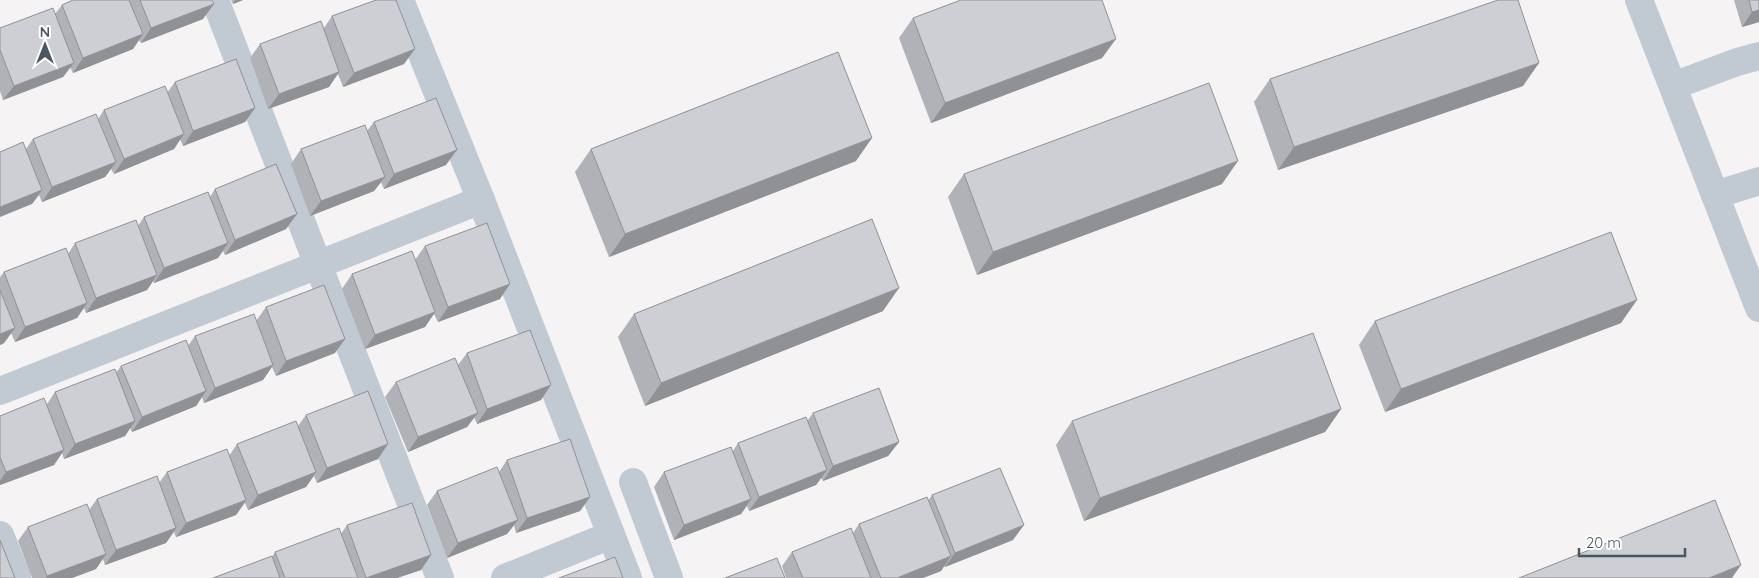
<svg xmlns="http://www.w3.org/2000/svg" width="1759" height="578" viewBox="0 0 1759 578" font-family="Quicksand,sans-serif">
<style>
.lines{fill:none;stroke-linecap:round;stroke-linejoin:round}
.minor{stroke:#c1cad2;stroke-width:28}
.wall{fill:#b0b2b7}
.shaded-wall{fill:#909195}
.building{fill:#cdcfd5;stroke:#909195}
</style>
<rect width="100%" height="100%" fill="#f5f3f3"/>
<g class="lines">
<g class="minor">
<polyline points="215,0 440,578"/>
<polyline points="400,0 481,200 628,578"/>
<polyline points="1639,0 1759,308"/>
<polyline points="1673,86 1737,62 1759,56"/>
<polyline points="1715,195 1759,181"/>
<polyline points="0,391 481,200"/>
<polyline points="633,482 669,578"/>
<polyline points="0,535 17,578"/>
<polyline points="505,578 611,535"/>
</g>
</g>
<g class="wall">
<polygon points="73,0 212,0 203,19 141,43 139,40 133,49 73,73 70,67 63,77 3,100 0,91 0,28 55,14 62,5"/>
<polygon points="231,0 243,0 233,4"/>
<polygon points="1734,0 1759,0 1759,22 1742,27"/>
<polygon points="332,16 404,64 343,87 338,74 329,87 268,109 250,58 260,44 324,28"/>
<polygon points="913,18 1102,58 931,123 899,38"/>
<polygon points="1270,79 1523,86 1278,170 1254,102"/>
<polygon points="175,82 255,108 245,122 183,146 180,139 174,149 114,174 111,169 105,177 42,202 39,195 32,204 26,149 33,139 98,119 104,110 167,93"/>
<polygon points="374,122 446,165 384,189 381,182 374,191 310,216 291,164 301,149 367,131"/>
<polygon points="591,149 856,161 609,257 575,172"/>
<polygon points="964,174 1222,184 977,275 948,197"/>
<polygon points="215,189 297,214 286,229 225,255 223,251 218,258 154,283 153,281 147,290 86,313 84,308 77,318 15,342 11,333 4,343 0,345 0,277 4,272 68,254 75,243 138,226 144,217 210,197"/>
<polygon points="425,246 500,299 438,322 434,314 425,327 365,349 342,289 352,274 415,260"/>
<polygon points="266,307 335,353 276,376 272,367 263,380 204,403 202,397 196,406 132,432 130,428 125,436 64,459 62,453 54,465 0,485 0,416 47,404 55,392 116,373 121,366 188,346 195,336 256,321"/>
<polygon points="883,311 645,406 618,337 634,314"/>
<polygon points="1375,321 1621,323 1385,412 1359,345"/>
<polygon points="467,353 541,400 477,424 474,417 467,427 408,452 385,397 396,382 458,365"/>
<polygon points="1341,409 1325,432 1084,521 1056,445 1072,421"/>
<polygon points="813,413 899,442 888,456 823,481 821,478 816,485 749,511 747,506 741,514 674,540 654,487 664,472 733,451 738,443 808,420"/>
<polygon points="306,415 378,459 317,483 314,476 306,487 248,510 245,503 236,515 176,537 174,532 166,543 105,565 103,559 96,569 72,578 32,578 18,541 28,527 89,510 97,499 159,483 167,472 229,456 237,444 298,426"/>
<polygon points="507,460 590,497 580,511 516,533 514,525 507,534 447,558 427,505 437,491 499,472"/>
<polygon points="932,495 1013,540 945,567 944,566 941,571 923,578 786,578 782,566 792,552 853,533 859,524 928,501"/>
<polygon points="347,525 431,555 421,570 397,578 213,578 272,557 275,552 341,534"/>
</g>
<g class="shaded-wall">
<polygon points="235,0 243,0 233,4"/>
<polygon points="214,4 203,19 141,43 151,28"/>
<polygon points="1759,10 1759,22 1742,27 1752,12"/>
<polygon points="143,34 133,49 73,73 83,58"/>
<polygon points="1116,39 1102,58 931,123 945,103"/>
<polygon points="415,49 404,64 343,87 354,73"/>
<polygon points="74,63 63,77 3,100 14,86"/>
<polygon points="1539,63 1523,86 1278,170 1294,147"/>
<polygon points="339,72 329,87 268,109 279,94"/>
<polygon points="255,108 245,122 183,146 193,131"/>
<polygon points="184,134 174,149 114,174 124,159"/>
<polygon points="872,138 856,161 609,257 625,234"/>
<polygon points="457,150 446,165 384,189 394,174"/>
<polygon points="1238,161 1222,184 977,275 993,252"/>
<polygon points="116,162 105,177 42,202 52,187"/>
<polygon points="385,177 374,191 310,216 321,201"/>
<polygon points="42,190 32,204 0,217 0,207"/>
<polygon points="297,214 286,229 225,255 235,240"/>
<polygon points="228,243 218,258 154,283 164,268"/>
<polygon points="157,275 147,290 86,313 96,298"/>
<polygon points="510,284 500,299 438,322 448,307"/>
<polygon points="899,288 883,311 645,406 661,383"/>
<polygon points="1637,300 1621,323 1385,412 1401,389"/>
<polygon points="87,303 77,318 15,342 25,327"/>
<polygon points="435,312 425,327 365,349 375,335"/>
<polygon points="15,328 4,343 0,345 0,334"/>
<polygon points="345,339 335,353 276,376 286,361"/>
<polygon points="273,365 263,380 204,403 215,388"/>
<polygon points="551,385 541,400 477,424 487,409"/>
<polygon points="206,391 196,406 132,432 142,417"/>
<polygon points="1341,409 1325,432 1084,521 1100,498"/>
<polygon points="478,413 467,427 408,452 418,437"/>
<polygon points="135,421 125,436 64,459 75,444"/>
<polygon points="899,442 888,456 823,481 833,466"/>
<polygon points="388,444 378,459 317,483 327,468"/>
<polygon points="64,450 54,465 0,485 0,481 6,472"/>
<polygon points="827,470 816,485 749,511 759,497"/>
<polygon points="316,472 306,487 248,510 258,495"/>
<polygon points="590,497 580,511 516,533 527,518"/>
<polygon points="751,499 741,514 674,540 684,525"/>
<polygon points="246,500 236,515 176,537 186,523"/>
<polygon points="518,520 507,534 447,558 458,543"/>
<polygon points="1024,525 1013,540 945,567 955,553"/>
<polygon points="176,528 166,543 105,565 116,550"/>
<polygon points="106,554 96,569 72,578 46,578 47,576"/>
<polygon points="431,555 421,570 397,578 366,578"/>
<polygon points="951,556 941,571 923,578 897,578"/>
<polygon points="1741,565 1732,578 1709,578"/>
</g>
<g class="building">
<polygon points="73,0 129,0 143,34 83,58 62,5"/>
<polygon points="140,0 212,0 214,4 151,28"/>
<polygon points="376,0 396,0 415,49 354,73 332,16"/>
<polygon points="961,0 1102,0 1116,39 945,103 913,18"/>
<polygon points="1498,0 1518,0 1539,63 1294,147 1270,79"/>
<polygon points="1749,0 1759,0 1759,10 1752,12"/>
<polygon points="53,8 74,63 14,86 0,50 0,28"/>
<polygon points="321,21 339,72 279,94 260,44"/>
<polygon points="838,52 872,138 625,234 591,149"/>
<polygon points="236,59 255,108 193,131 175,82"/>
<polygon points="1209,83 1238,161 993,252 964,174"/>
<polygon points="165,86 184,134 124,159 104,110"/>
<polygon points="436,98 457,150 394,174 374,122"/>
<polygon points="96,114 116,162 52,187 33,139"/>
<polygon points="365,125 385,177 321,201 301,149"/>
<polygon points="23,142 42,190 0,207 0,152"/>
<polygon points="276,164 297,214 235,240 215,189"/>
<polygon points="208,192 228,243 164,268 144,217"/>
<polygon points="872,219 899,288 661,383 634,314"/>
<polygon points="136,220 157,275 96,298 75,243"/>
<polygon points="487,223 510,284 448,307 425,246"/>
<polygon points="1611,232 1637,300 1401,389 1375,321"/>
<polygon points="66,248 87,303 25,327 4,272"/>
<polygon points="412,251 435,312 375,335 352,274"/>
<polygon points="324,285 345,339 286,361 266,307"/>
<polygon points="0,290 15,328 0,334"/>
<polygon points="254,314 273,365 215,388 195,336"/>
<polygon points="530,330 551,385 487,409 467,353"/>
<polygon points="1313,333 1341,409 1100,498 1072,421"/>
<polygon points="186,340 206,391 142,417 121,366"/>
<polygon points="455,358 478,413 418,437 396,382"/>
<polygon points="115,369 135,421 75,444 55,392"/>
<polygon points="879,388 899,442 833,466 813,413"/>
<polygon points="368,391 388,444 327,468 306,415"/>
<polygon points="44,398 64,450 6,472 0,457 0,416"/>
<polygon points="806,417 827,470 759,497 738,443"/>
<polygon points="296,421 316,472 258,495 237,444"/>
<polygon points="570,439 590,497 527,518 507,460"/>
<polygon points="731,447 751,499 684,525 664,472"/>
<polygon points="227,449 246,500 186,523 167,472"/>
<polygon points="497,467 518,520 458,543 437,491"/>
<polygon points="1000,468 1024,525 955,553 932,495"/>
<polygon points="157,476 176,528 116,550 97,499"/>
<polygon points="927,497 951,556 897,578 881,578 859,524"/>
<polygon points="1715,500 1741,565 1709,578 1519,578"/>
<polygon points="412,503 431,555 366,578 347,525"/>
<polygon points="87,504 106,554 47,576 28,527"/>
<polygon points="339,528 358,578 285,578 275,552"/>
<polygon points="851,528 871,578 803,578 792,552"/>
<polygon points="0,540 15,578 0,578"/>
<polygon points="272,556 280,578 213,578"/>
<polygon points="615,557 623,578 559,578"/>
<polygon points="777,558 785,578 725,578"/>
</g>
<g transform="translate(45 45)" stroke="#ffffff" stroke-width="4" paint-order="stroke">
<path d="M0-4L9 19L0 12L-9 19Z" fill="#4a5661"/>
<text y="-8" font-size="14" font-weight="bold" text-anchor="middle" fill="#4a5661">N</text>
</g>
<path d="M1579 548v8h106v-8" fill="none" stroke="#4a5661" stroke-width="2.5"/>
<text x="1586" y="548" font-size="15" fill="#4a5661" stroke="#ffffff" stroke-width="4" paint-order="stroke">20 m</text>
</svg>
